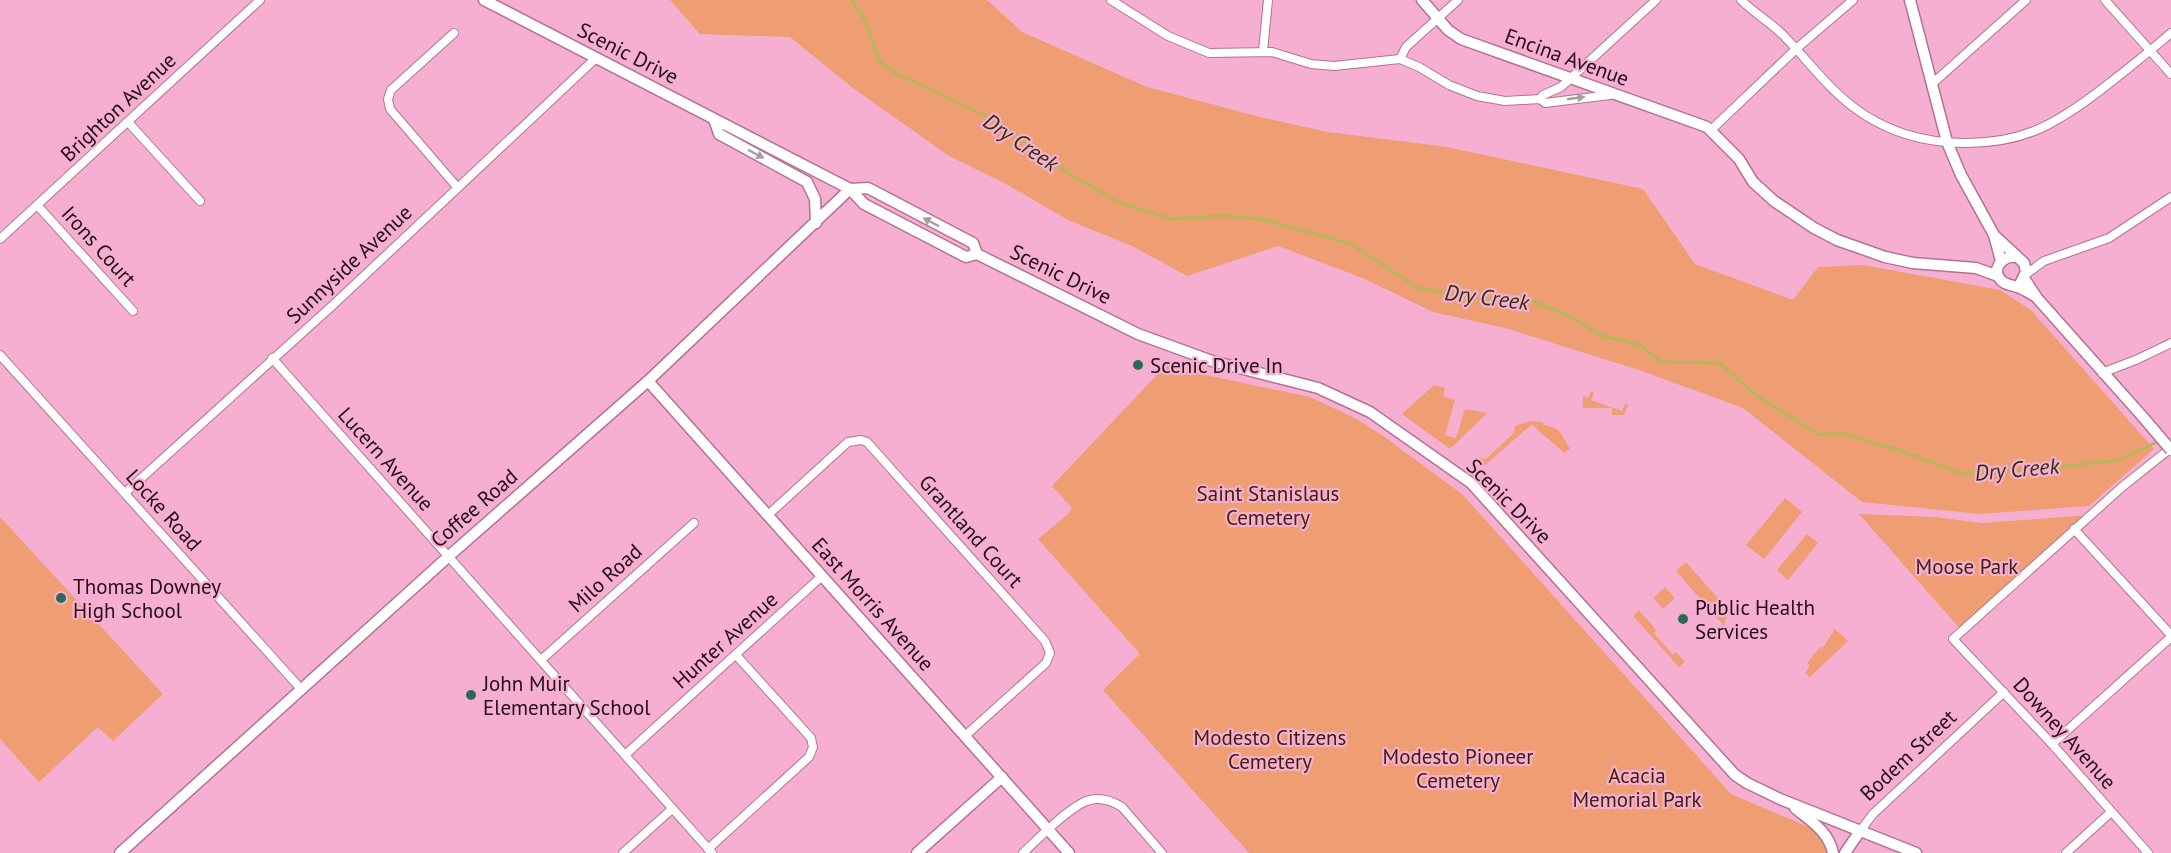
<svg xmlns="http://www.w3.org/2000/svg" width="2171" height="853" viewBox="0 0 2171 853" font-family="'PT Sans',sans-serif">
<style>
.green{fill:#ee9e72}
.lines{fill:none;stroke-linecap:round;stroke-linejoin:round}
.stream{stroke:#b6b75c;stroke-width:3}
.street-casing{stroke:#b47292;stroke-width:10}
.secondary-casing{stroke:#b47292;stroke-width:13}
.street{stroke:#fff;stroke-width:8}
.secondary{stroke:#fff;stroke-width:10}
.secondary-bridge-casing{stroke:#b47292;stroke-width:13;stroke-linecap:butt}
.secondary-bridge{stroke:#fff;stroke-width:10}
.oneway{fill:#a79ea3}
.poi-dot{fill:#2c6a56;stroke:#f6afd0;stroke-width:2}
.labels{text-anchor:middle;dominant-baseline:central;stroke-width:4.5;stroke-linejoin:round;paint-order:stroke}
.street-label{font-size:21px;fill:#240c19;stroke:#f6afd0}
.poi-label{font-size:21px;fill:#240c19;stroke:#f6afd0;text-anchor:start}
.park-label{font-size:21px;fill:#41210e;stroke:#f6afd0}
.water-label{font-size:22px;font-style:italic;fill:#303008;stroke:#f6afd0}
</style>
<rect width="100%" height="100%" fill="#f6afd0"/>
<g class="green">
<polygon points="670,0 987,0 1022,32 1147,87 1264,118 1328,132 1447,147 1643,189 1695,264 1793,300 1818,267 1863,265 2000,290 2031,310 2154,449 2089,506 1980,514 1862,502 1743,408 1639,370 1505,328 1433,312 1365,279 1278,246 1187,276 1132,246 1068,220 1006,184 949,156 853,88 790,37 700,34"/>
<path d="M1167,364l19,7 124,26 45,21 31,20 77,57 268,299 82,35c7,7 15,13 12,24h-576l-146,-163 37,-36 -102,-115 30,-25 4,-6 -20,-22z"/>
<polygon points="1434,385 1445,388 1443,396 1455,400 1445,435 1456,438 1465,409 1487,413 1450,449 1402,414"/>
<polygon points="1591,391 1594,392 1591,400 1622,411 1625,404 1628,405 1624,415 1612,415 1612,408 1583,408 1583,396 1588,398"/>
<path d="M1530,421l13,1v3c18,2 18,9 27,24l-6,4c-11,-11 -22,-18 -32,-29l-48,42 -9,-9 11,2 28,-26 1,-7z"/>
<polygon points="1785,498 1802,512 1764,559 1746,545"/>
<polygon points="1859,514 1935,517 1982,523 2090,515 1962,631"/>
<polygon points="0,517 163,694 113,741 98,727 39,782 0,739"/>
<polygon points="1807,534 1818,543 1788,580 1777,570"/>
<polygon points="1686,562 1723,604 1722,606 1728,611 1724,626 1676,571"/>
<polygon points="1665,587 1675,598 1663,609 1653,598"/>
<polygon points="1639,610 1656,630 1654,633 1673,655 1676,652 1685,662 1679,667 1633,616"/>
<polygon points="1835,629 1848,641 1810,677 1805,673 1810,666 1807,663 1820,647 1822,649"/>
</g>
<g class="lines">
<polyline class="stream" points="851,0 865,20 879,61 895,73 1001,123 1072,176 1121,203 1171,219 1222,216 1261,219 1351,244 1418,288 1482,299 1525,298 1569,316 1600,335 1640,345 1661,362 1720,363 1754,394 1818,434 1845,434 1904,452 1964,474 2041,469 2119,460 2159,441"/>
<defs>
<g id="street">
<polyline points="1111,0 1168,36 1209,53 1272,52 1311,64 1334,66 1400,59 1419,67 1449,85 1477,96 1505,101 1540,99 1545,103 1610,95"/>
<path d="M1741,0c13,13 29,22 42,35 24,24 45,54 73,74 26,19 57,30 89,33 71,6 109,-15 162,-57 22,-17 43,-34 64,-52"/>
<polyline points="2105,0 2171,74"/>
<polyline points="454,33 391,90 388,99 390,109 457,187"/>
<polyline points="1263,51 1268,0"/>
<polyline points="1400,59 1406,47 1458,0"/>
<polyline points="1933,83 2026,0"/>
<polyline points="1540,99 1543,95 1561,87 1656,0"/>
<polyline points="128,122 200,201"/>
<polyline points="1711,130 1796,49 1853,0"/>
<polyline points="37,205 133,311"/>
<polyline points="0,239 260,0"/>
<polyline points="2025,275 2044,261 2109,238 2171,197"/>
<polyline points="0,355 301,689"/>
<polyline points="272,358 712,853"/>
<polyline points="2102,373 2138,359 2171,343"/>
<polyline points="125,493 333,305 596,58"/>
<polyline points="768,515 848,442 861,440 867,442 1045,641 1050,653 1046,663 965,736"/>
<polyline points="2074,529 2171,635"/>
<polyline points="541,660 694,523"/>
<polyline points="2052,744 2171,637"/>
<polyline points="625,755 822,576"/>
<polyline points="1860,831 1873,814 2004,692"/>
<polyline points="708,849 809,757 813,747 811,738 736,655"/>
<polyline points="623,853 672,809"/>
<path d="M1023,853c15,-14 49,-49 67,-53 12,-3 22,1 32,7l40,46"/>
<polyline points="2066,853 2111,812"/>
<polyline points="2148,853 2052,744 1953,639 2122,487 2171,448"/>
</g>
<g id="secondary">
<polyline points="484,0 850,189 864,204 966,257 977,254 1138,334 1212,361 1318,388 1370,412 1471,483 1735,775 1747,783 1780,799 1916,853"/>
<polyline points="1422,0 1448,30 1461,39 1707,127 1739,159 1753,182 1774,201 1814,228 1837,240 1885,257 1913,263 1976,268 1998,276"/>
<polyline points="1910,0 1947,142 1961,175 1994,235 2001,261"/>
<polyline points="714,119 719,134 807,182 815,199 816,223"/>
<polyline points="850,189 868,188 973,243 977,254"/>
<polyline points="1996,237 2024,263 2026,272 2021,282"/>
<path d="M2016,257c-14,-2 -27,14 -13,25 4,3 9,3 14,5 7,2 12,6 18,9"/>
<polyline points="2024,278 2037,298 2142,416"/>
<polyline points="648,381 1069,853"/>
<path d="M1795,808c16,13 34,24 38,45"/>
<polyline points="120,853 449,556 648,381 850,189"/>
<polyline points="917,853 1002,777"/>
<polyline points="1845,853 1860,831"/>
</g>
</defs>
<use href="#street" class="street-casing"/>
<use href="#secondary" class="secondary-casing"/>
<use href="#street" class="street"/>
<use href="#secondary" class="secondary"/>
<defs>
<polyline id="secondary-bridge" points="2142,416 2171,450"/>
</defs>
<use href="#secondary-bridge" class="secondary-bridge-casing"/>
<use href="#secondary-bridge" class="secondary-bridge"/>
</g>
<defs><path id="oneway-solid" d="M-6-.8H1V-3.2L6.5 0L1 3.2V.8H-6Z" transform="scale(1.5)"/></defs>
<g class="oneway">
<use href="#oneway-solid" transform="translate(1576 98) rotate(-8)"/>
<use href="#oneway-solid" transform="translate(756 154) rotate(28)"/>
<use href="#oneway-solid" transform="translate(931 222) rotate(-152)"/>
</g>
<g class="poi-dot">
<circle cx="1138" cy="365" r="6"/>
<circle cx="61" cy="598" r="6"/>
<circle cx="1683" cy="619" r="6"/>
<circle cx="471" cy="695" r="6"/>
</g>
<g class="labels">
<g class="street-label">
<text transform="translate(628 53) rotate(27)">Scenic Drive</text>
<text transform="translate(1567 57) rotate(20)">Encina Avenue</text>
<text transform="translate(118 107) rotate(-43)">Brighton Avenue</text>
<text transform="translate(99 246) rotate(48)">Irons Court</text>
<text transform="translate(349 264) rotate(-43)">Sunnyside Avenue</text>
<text transform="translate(1061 274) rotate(26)">Scenic Drive</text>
<text transform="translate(386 459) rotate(48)">Lucern Avenue</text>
<text transform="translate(1509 501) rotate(45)">Scenic Drive</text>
<text transform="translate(474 508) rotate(-41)">Coffee Road</text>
<text transform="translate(164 510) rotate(48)">Locke Road</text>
<text transform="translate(971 531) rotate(48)">Grantland Court</text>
<text transform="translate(605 578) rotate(-42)">Milo Road</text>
<text transform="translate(873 604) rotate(48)">East Morris Avenue</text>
<text transform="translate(725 640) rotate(-42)">Hunter Avenue</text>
<text transform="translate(2065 733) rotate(48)">Downey Avenue</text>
<text transform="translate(1908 755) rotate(-43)">Bodem Street</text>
</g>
<g class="poi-label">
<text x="1150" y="365">Scenic Drive In</text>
<text x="73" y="586">Thomas Downey<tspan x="73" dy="24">High School</tspan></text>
<text x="1695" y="607">Public Health<tspan x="1695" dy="24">Services</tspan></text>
<text x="483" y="683">John Muir<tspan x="483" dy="24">Elementary School</tspan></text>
</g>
<g class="park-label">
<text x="1268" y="493">Saint Stanislaus<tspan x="1268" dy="24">Cemetery</tspan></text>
<text x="1967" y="566">Moose Park</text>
<text x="1270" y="737">Modesto Citizens<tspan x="1270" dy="24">Cemetery</tspan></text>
<text x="1458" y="756">Modesto Pioneer<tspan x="1458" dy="24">Cemetery</tspan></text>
<text x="1637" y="775">Acacia<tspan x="1637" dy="24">Memorial Park</tspan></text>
</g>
<g class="water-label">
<text transform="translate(1021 142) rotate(34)">Dry Creek</text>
<text transform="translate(1487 297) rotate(7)">Dry Creek</text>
<text transform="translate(2017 469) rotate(-5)">Dry Creek</text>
</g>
</g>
</svg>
